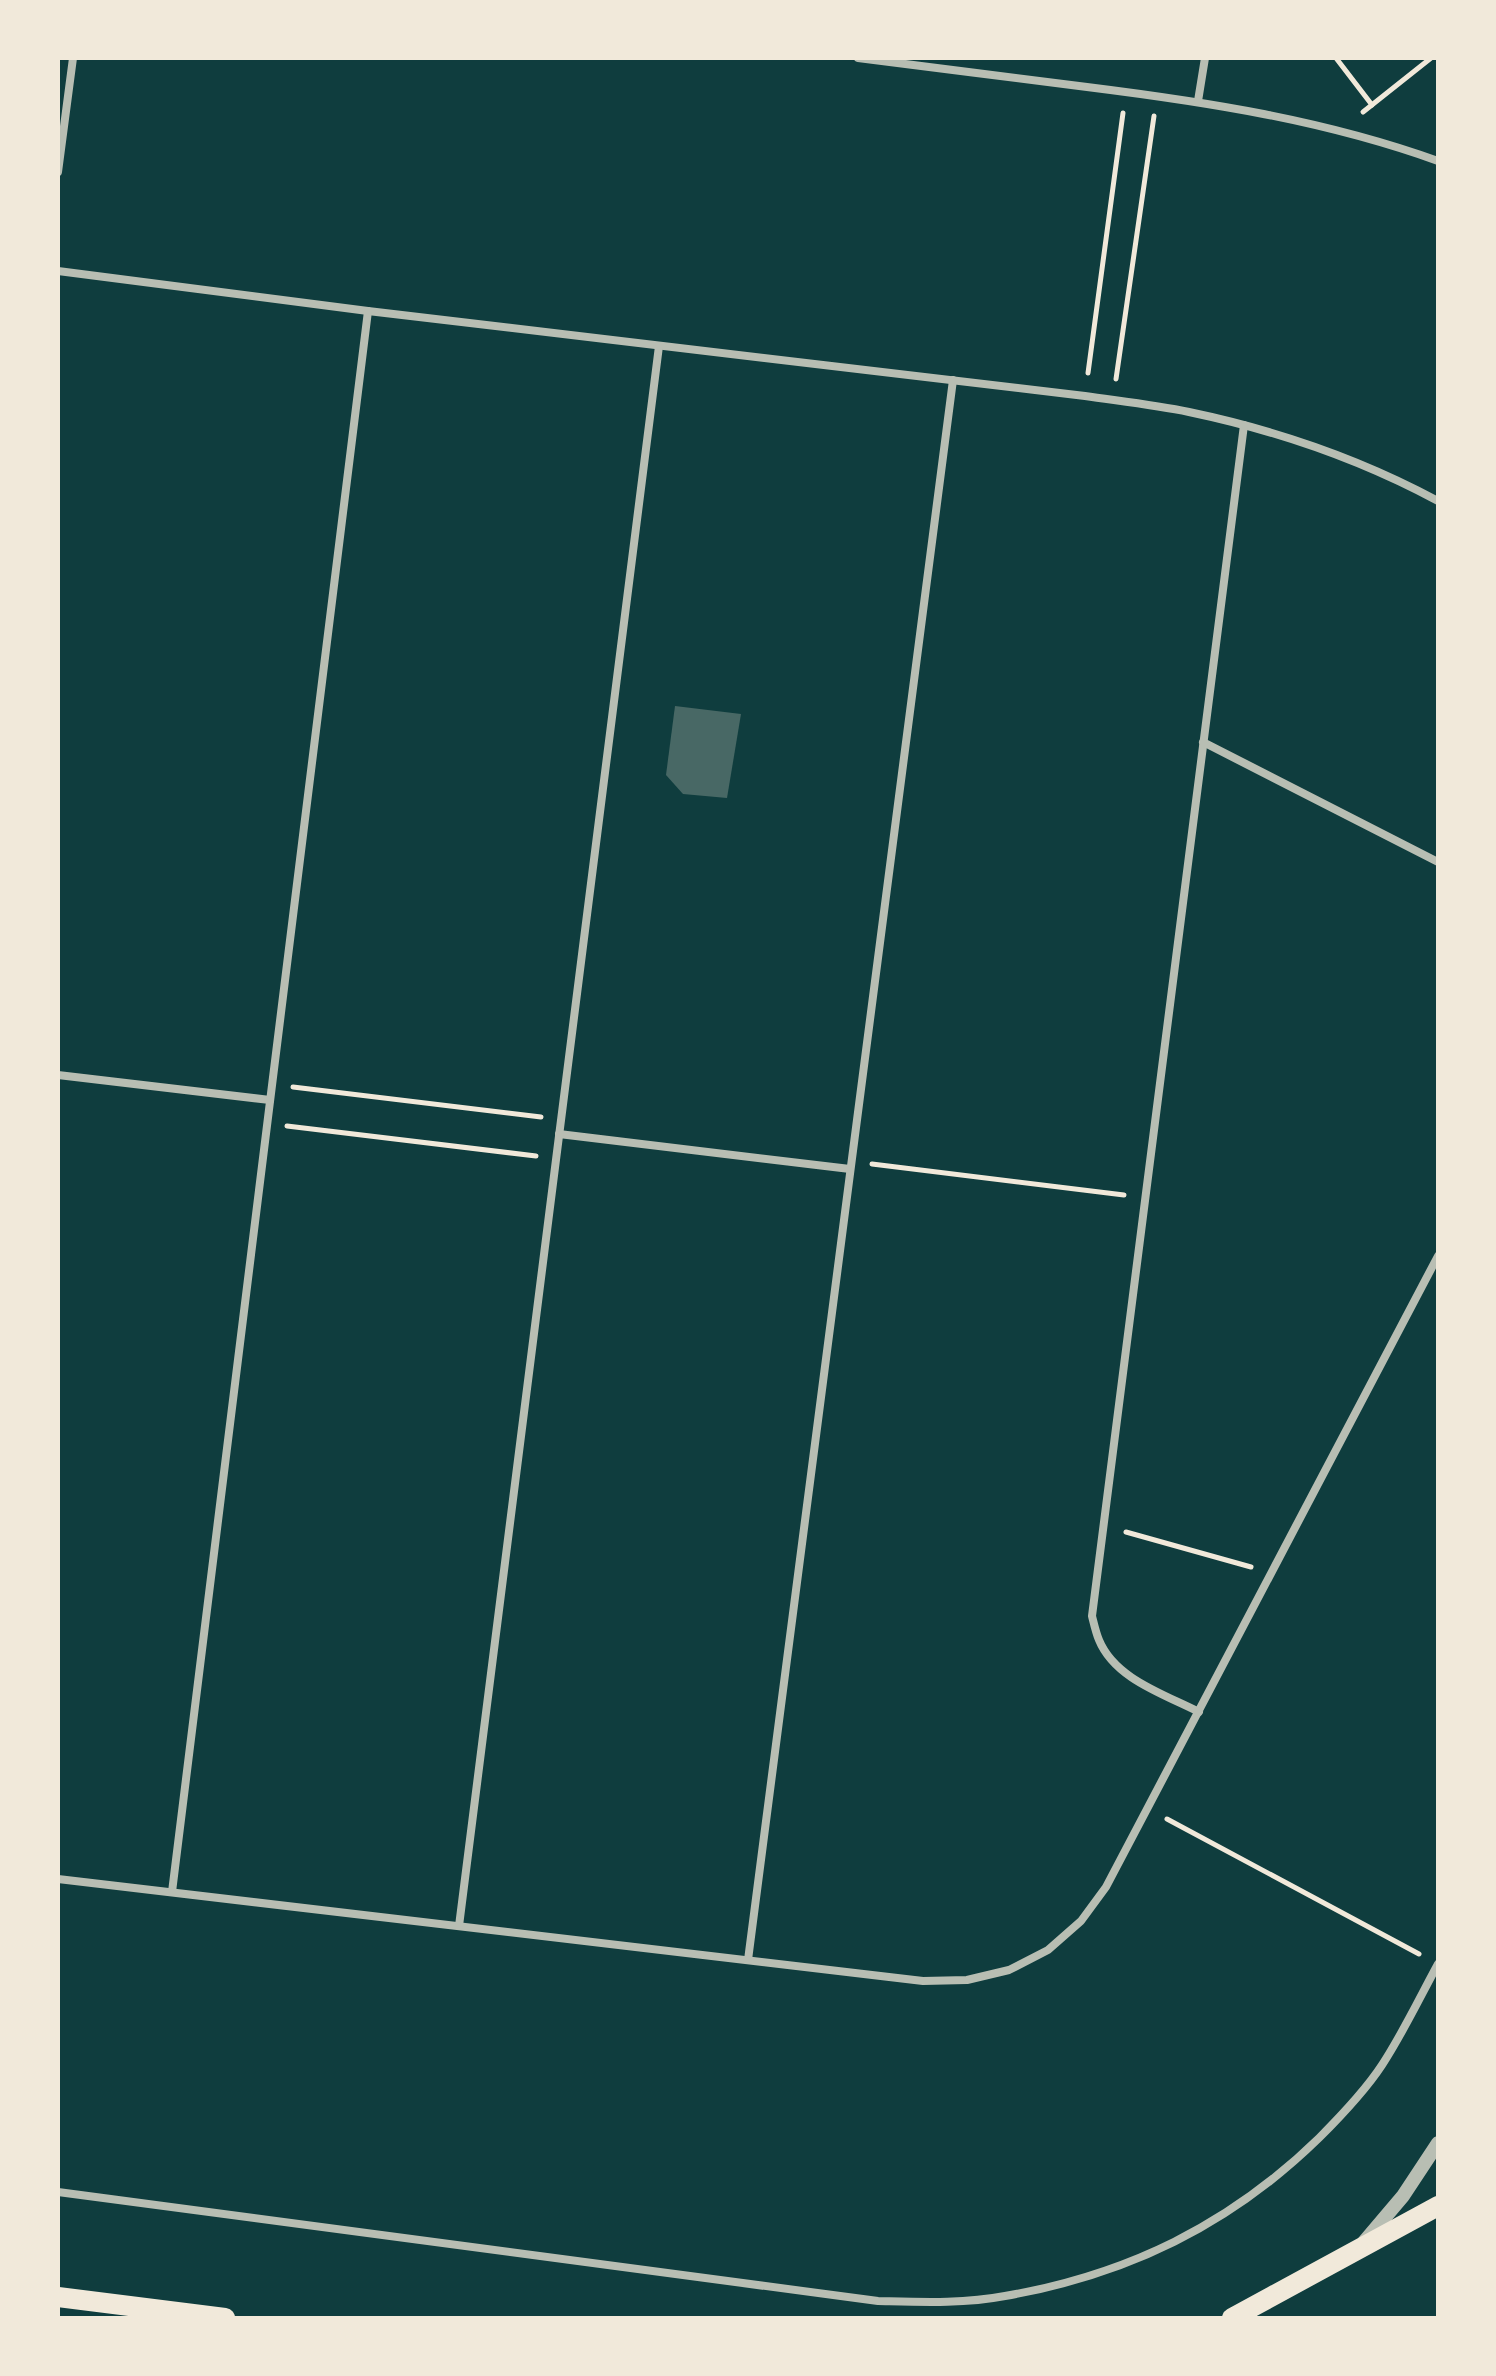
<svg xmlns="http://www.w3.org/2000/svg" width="1496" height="2376" viewBox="0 0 1496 2376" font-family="'DejaVu Sans',sans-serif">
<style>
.building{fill:#486865}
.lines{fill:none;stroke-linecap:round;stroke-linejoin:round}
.path{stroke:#f1e9da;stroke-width:5}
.minor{stroke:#b8beb3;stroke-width:8}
.tertiary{stroke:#b8beb3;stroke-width:14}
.primary{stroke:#f1e9da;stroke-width:20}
</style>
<rect width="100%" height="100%" fill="#0f3d3e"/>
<polygon class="building" points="675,706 741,714 727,798 683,794 666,775"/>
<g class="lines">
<g class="path">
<polyline points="1336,58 1372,105"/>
<polyline points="1363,112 1431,58"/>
<polyline points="1088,373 1123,113"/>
<polyline points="1116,379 1154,116"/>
<polyline points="293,1087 541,1117"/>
<polyline points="287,1126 536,1156"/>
<polyline points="872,1164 1124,1195"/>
<polyline points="1126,1532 1251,1567"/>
<polyline points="1167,1819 1419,1954"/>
</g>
<g class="minor">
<path d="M858,58c76,10 153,19 229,29 120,15 237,33 351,74"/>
<polyline points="1198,101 1205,58"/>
<polyline points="58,172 73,58"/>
<path d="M58,271l310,40 717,85c34,5 70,9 104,16 86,18 171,47 249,89"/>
<polyline points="1203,742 1438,862"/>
<polyline points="58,1075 270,1100"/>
<polyline points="559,1134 850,1169"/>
<path d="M1199,1712c-35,-18 -84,-33 -100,-72 -3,-7 -5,-16 -7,-24l152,-1191"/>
<polyline points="58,1879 923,1981 967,1980 1009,1970 1048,1950 1081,1921 1106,1887 1438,1256"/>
<polyline points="172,1892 368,311"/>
<polyline points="459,1926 659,346"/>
<polyline points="748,1960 953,380"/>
<path d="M58,2192l820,109c42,1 85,3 127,-5 122,-21 225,-71 314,-158 22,-22 46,-47 63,-73 21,-32 38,-68 56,-101"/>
</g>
<polyline class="tertiary" points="1364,2242 1403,2196 1438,2143"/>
<g class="primary">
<polyline points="58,2297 225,2318"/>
<polyline points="1232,2318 1438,2206"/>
</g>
</g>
<rect width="1496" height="2376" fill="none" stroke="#f1e9da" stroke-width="120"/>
</svg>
